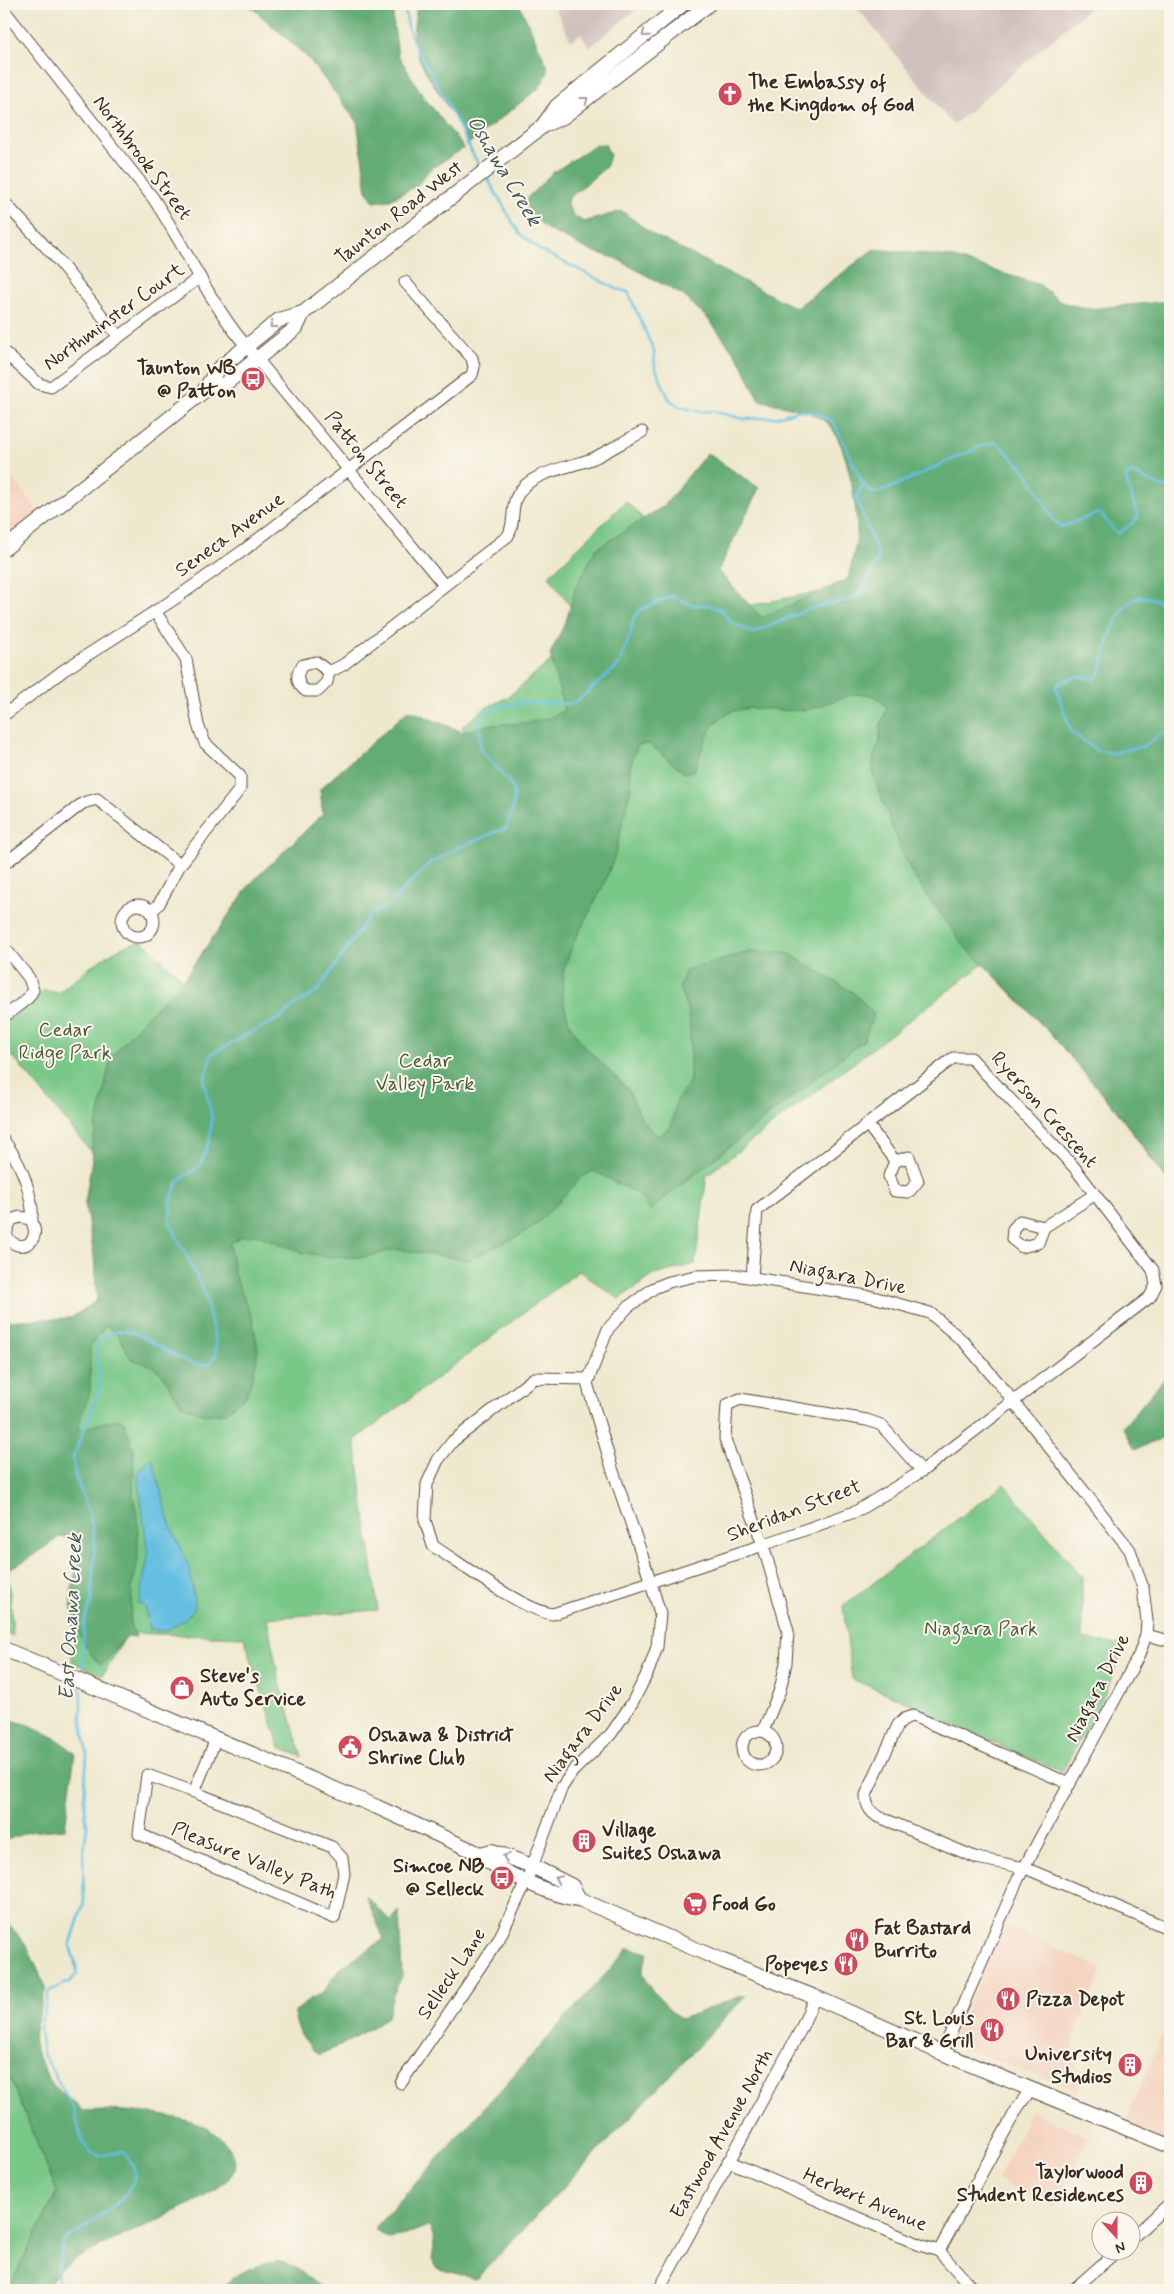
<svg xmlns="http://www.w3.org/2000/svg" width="1174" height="2294" viewBox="0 0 1174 2294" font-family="Mynerve,sans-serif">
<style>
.built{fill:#f4d3bf}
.industrial{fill:#d0c0bb}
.green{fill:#7ac888;stroke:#5a7953}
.forest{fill:#63ac74;stroke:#4f6b49}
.water{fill:#65bfe2;stroke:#507480}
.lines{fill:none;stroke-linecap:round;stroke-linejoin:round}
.stream{stroke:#65bfe2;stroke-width:2.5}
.minor-casing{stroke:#564638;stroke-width:13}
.major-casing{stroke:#564638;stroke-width:16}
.minor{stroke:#fff;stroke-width:11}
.major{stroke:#fff;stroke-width:14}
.oneway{stroke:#a79f9a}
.labels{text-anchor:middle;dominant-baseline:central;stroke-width:4;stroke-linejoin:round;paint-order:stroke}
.poi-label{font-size:20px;font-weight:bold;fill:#3b2a1e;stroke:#fbf7ec;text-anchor:start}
.street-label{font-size:20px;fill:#3b2a1e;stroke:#fbf7ec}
.park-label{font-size:20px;fill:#4e593e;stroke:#fbf7ec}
.water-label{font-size:21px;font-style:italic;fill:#485759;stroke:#fbf7ec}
</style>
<rect width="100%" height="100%" fill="#fbf7ec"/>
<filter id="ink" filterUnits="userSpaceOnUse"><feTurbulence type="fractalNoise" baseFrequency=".02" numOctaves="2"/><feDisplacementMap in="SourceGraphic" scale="10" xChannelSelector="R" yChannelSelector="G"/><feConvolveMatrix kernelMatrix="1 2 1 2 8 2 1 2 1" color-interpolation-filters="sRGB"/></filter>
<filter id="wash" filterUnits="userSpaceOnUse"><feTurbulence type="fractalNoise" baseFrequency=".0096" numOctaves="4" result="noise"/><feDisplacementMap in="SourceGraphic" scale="20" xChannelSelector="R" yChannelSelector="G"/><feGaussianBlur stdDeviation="1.12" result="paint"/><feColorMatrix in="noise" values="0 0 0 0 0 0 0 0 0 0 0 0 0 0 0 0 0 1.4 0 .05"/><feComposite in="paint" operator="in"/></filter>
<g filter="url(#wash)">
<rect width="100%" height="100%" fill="#eee8ce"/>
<g class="built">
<polygon points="4,467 42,516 4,548"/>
<polygon points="1005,1925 1103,1969 1073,2038 1080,2091 950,2044"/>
<polygon points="1170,2017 1170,2146 1124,2125"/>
<polygon points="1031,2110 1088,2138 1054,2208 997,2180"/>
</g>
<g class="industrial">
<polygon points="553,4 643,4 590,47 580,34 571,41"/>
<polygon points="854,4 1094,4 953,125"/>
</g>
<g class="green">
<path d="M1170,423v762l-54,-75 -65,-76 -68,-70 -276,211 -12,89 -41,11 -35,24 -40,-28 -224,169 23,170 -111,8 11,57 24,82 -22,-9 -36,-111 -116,-4 -26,43 -30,-14 1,-35 11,-47 -1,-45 -77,8 7,93 -9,-4v-311l67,-3 26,-18 -3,-45 -9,-52 8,-49 -89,-108v-22l31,-24 9,-10 14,3c22,-18 56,-48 84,-52l41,39 68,-97 72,-69 -3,-25 160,-34 -18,-28 22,-18 25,-13 78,-66 -38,-54 77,-75 105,108 119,-23z"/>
<polygon points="1004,1484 1082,1577 1082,1639 1125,1646 1105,1693 1062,1772 916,1710 916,1706 852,1679 843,1606"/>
<polygon points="4,2063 57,2192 8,2290 4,2290"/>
</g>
<g class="forest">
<polygon points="248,4 396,4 393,19 398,55 423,96 464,148 429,170 418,185 390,200 374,202 367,191 357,121 308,58"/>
<path d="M417,4h102l28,61v9l-8,14 -72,57c-10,-34 -51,-76 -54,-107 0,-11 3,-23 4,-34z"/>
<path d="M605,144l5,11 -4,12 -37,31 -2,7 7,11 10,6 38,-11 30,23 144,74 78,-59 77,8 89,28 21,17 27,7 82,-8v881l-54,-72 -65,-76 -53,-56 -34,-32 -48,-66 -14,-27 -29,-78v-17l7,-17v-15l7,-18c-7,-9 -14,-14 -26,-14 -13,-1 -37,12 -51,15 -28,7 -68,-12 -93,12 -11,11 -17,35 -22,49l-10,3 -36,-29 -11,1 -8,22 1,20 -16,68 -11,29 -30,58 -10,27 -2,27 7,27 13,21 46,45 14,32 16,15 13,-9 5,-25 14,-21v-51l-2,-19 -9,-24 7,-17 64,-18h36l68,41 20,21 -10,26 -214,170 -11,-15 -45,-24 -11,5 -45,47 -18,12 -52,25 -72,-11 -31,8h-38l-26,-5 -43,-17 -18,2 -10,7 4,30 19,46 5,30 -4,23 -8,23 -21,17 -20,2 -24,-11 -19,-30 -12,-9 -19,-6 -12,-23 -13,-11 -16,22v45l-13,38 41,-11 6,2 10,30 -1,44 5,26v39l-6,27 -2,37 6,13 -9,-1 -25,29c-15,-9 -33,-49 -31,-68 3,-28 12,-29 -1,-59l-8,-3 -34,24 -24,12v-250l67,-3 26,-17 -3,-46 -9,-52 8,-49 -2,-3 20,-94 36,-41 36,-35 68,-98 72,-69 -3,-25 89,-79 54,22 26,-7 38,-2 25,-6 12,-7 -14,-56 16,-33 10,-34 20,-38 68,-43 43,-53 52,35 -41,83 44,47 86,-39c3,-16 9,-34 9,-49 0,-25 -11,-95 -32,-109 -19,-13 -44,-15 -66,-21l-19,-40 -31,-40 -25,-24 -69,-38 -24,-7 -43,-21 -18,-16 -4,-10 2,-7 23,-23 44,-29z"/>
<polygon points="1170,1372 1170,1432 1158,1441 1135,1449 1123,1427"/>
<path d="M4,1719c28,4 49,16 71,34l-10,76 -37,3 -24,9z"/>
<path d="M365,1895l26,26 8,-10 3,65 -10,21 -4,20 -46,28 -24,10c-11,-12 -24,-25 -23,-43l16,-14 11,-4 18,-26 44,-29z"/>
<path d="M4,1917l23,30 19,40 -13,51 5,19 15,29 31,25c28,-3 102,3 126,19 12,8 29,23 24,40 -8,30 -145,73 -176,102 -5,5 -9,12 -13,18h-37l49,-98 -53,-129z"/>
<path d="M629,1948l19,5c-1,5 -5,10 -5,15 -2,16 27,42 38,51l60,-23h5l-270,283 -39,-11 -5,-8c2,-12 4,-25 -4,-34l-23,9 -16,3 -15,-9z"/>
<path d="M277,2260c25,6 29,21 50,30h-105c11,-20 35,-23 55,-30z"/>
</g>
<polygon class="water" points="152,1458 169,1522 190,1570 195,1609 185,1619 166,1631 149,1629 145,1606 139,1604 148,1557 138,1474"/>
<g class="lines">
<g class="stream">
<path d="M405,4c1,38 21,60 38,91 13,24 24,49 37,72"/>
<polyline points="486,176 519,233 540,250 617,289 628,292 654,351 655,367 669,399 678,406 700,412 713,411 744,419 777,417 800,410 815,413 832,421 836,427 863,484 873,493 881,492 984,445 997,442 1027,473 1055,522 1062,527 1098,513 1102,515 1115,532 1119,533 1133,523 1138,517 1126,479 1127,475 1132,473 1160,486 1170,488"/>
<path d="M1170,609c-49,-41 -61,33 -71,66l-5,4 -15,-3 -20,7 -3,5 15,44 27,19 14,2 32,-7 21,-14h5"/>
<path d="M82,1678l2,-56 7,-19 4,-60 -5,-28 -15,-40 -2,-18 27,-68 -3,-38 2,-11c10,-6 22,-12 33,-8 16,5 58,38 75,33 3,-1 6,-5 8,-8l1,-14 -12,-52 -34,-68 1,-22 7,-20 22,-15 9,-24 3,-24 -8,-36 8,-29 68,-35 16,-14 21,-12 53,-77 19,-10 41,-42 27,-15 49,-20c21,-49 -3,-45 -26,-80v-30c19,-20 62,-15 88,-14l9,-3 42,-36 12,-33 1,-11 7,-11 33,-14 20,9h16l14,5 7,11 24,12 56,-24 44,-10 10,-9 16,-34 -23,-58 7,-14"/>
<path d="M61,2290l-4,-13 6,-35c17,-12 77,-47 71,-71 -1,-7 -8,-15 -11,-20l-22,5 -9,-3 -9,-10 -10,-35 -30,-54 -3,-25 9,-38 20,-9 9,-9 -8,-27 14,-44 -1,-44 4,-32 -3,-27 3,-44 -6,-40v-29"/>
</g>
</g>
</g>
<g filter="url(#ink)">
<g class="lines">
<defs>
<g id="minor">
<path d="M4,10l149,188c30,45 52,95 85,138l206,249"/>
<polyline points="4,202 57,259 119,337"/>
<polyline points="4,352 39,384 51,387 200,277"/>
<path d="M329,672l-2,10 -9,9h-12c-10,-7 -11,-17 -3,-26l13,-3 13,10 14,-7 165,-129c7,-12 3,-26 8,-38 11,-27 55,-30 78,-40 16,-8 32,-18 48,-26"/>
<polyline points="4,715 64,670 176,598 244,550 472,375 474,367 472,358 405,282"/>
<polyline points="4,864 83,803 97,799 180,865"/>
<circle cx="138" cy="921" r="16"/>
<polyline points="151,912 159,904 180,865 240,789 240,776 205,743 198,725 186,659 155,611"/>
<polyline points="4,947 29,978 33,990 28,998 4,1017"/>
<polyline points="867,1124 895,1161 909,1157 918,1181 909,1192 895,1191 889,1176 895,1161"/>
<path d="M4,1141c15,19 25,44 28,68 1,4 -1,8 0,12 1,5 4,9 2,15 -5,15 -25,11 -28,-3l5,-13 9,-3 11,2"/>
<polyline points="1044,1227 1020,1221 1013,1229 1012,1239 1022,1247 1038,1243 1044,1227 1094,1195"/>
<path d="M589,1379l-55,-1 -81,63 -15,19 -11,24 -2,36 8,26c27,17 91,65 120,68l210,-69 94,-34 65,-40 228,-174 6,-12 -3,-15 -79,-103 -103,-109h-18l-196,152 -5,68"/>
<polyline points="1146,1635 1170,1641"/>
<circle cx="759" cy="1748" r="17"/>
<polyline points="763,1731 780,1690 786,1663 788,1631 763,1545 725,1439 727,1405 740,1399 867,1420 881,1425 922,1471"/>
<path d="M1070,1784l-157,-68 -7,2 -8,7 -32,70c0,10 3,16 11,21l100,42 48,10 145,61"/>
<polyline points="194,1792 332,1847 342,1858 344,1874 334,1918 139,1834 147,1775 194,1792 216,1739"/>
<polyline points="401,2083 499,1939 527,1880 562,1787 573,1771 611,1734 632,1703 648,1672 657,1647 660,1613 644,1561 612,1468 587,1383 608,1329 628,1307 654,1288 669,1282 695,1276 735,1275 873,1297 930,1313 964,1342 1002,1387 1130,1550 1143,1588 1147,1621 1146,1635 1139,1655 1018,1879 942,2053"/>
<polyline points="728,2161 920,2245 939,2251 974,2290"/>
<polyline points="1132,2238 1170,2203"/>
<polyline points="939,2251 1018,2107 1031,2089"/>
<polyline points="660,2288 800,2031 815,1997"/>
<polyline points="1073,2290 1116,2252"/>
</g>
<g id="major">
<polyline points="544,124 557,106 683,4"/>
<polyline points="204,391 217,370 279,320 303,313 544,125 563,117 709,4"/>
<polyline points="4,549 204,391 225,384 258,358 296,328 303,313"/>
<path d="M4,1649l373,158 103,47c16,17 76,43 99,45l144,62 92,36 127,56 228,93"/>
<polyline points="480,1854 492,1851 532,1866 572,1886 579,1899"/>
</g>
</defs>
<use href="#minor" class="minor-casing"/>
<use href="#major" class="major-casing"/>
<use href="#minor" class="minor"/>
<use href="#major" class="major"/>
</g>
<defs><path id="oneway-chevron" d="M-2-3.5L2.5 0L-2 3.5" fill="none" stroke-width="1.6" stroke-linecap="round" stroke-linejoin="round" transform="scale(1.25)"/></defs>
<g class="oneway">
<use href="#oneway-chevron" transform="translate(645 34) rotate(141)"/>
<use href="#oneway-chevron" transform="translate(585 100) rotate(-38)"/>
<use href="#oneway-chevron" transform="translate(273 325) rotate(143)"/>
<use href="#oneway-chevron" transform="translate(506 1857) rotate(-158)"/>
<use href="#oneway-chevron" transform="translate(558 1879) rotate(-154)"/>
</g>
</g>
<defs>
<symbol id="church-disc" viewBox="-11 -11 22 22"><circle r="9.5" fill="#d1495b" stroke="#fbf7ec"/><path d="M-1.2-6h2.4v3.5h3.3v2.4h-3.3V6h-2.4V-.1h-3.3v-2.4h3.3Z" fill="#fff"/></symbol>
<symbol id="bus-disc" viewBox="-11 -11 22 22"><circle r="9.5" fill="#d1495b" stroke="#fbf7ec"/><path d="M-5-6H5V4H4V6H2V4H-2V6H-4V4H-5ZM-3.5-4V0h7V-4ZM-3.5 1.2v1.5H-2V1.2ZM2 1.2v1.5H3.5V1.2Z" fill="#fff"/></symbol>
<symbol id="shop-disc" viewBox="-11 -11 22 22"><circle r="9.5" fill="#d1495b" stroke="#fbf7ec"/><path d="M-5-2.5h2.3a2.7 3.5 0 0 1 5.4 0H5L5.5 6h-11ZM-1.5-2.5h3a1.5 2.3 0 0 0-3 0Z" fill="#fff"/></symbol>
<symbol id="civic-disc" viewBox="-11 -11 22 22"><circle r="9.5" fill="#d1495b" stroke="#fbf7ec"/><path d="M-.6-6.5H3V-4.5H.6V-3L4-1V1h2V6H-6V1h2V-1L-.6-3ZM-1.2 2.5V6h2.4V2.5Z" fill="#fff"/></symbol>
<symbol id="building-disc" viewBox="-11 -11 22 22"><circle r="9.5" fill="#d1495b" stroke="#fbf7ec"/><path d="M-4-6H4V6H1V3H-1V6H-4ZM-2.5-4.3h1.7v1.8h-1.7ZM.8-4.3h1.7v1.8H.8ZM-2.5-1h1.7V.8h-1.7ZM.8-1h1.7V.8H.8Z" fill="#fff"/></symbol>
<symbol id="supermarket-disc" viewBox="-11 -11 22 22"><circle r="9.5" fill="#d1495b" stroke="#fbf7ec"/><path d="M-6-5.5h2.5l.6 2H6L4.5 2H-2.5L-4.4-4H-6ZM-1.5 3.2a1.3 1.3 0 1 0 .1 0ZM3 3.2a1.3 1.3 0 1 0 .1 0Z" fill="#fff"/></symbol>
<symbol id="restaurant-disc" viewBox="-11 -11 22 22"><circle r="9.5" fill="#d1495b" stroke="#fbf7ec"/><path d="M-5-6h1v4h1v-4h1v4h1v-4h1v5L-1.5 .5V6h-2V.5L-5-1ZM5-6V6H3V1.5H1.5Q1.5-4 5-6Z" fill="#fff"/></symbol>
</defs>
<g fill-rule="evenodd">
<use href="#church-disc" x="716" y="80" width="28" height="28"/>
<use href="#bus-disc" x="239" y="365" width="28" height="28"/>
<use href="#shop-disc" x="168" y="1674" width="28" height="28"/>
<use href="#civic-disc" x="336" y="1733" width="28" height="28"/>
<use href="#building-disc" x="570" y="1827" width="28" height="28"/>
<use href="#bus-disc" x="488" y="1864" width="28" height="28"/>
<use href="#supermarket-disc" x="681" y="1890" width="28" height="28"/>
<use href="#restaurant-disc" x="843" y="1926" width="28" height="28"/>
<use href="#restaurant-disc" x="832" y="1950" width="28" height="28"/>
<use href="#restaurant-disc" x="994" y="1985" width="28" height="28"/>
<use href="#restaurant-disc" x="978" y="2016" width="28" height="28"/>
<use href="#building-disc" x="1116" y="2051" width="28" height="28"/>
<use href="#building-disc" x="1127" y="2169" width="28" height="28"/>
</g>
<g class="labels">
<g class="poi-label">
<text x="748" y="82">The Embassy of<tspan x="748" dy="23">the Kingdom of God</tspan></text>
<text x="236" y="368" text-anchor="end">Taunton WB<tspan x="236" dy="23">@ Patton</tspan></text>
<text x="200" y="1676">Steve's<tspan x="200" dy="23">Auto Service</tspan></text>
<text x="368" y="1735">Oshawa &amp; District<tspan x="368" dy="23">Shrine Club</tspan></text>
<text x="602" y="1830">Village<tspan x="602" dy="23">Suites Oshawa</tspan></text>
<text x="484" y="1866" text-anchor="end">Simcoe NB<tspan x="484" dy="23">@ Selleck</tspan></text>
<text x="712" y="1904">Food Go</text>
<text x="874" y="1928">Fat Bastard<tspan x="874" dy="23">Burrito</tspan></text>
<text x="828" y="1964" text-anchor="end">Popeyes</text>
<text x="1026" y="1999">Pizza Depot</text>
<text x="974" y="2018" text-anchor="end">St. Louis<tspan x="974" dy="23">Bar &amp; Grill</tspan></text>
<text x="1112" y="2054" text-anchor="end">University<tspan x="1112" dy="23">Studios</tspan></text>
<text x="1124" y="2172" text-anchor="end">Taylorwood<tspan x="1124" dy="23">Student Residences</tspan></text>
</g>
<g class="street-label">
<text transform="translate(142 158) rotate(53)">Northbrook Street</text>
<text transform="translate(399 213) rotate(-38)">Taunton Road West</text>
<text transform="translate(114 317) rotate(-36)">Northminster Court</text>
<text transform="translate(366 460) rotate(51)">Patton Street</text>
<text transform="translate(230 535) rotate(-36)">Seneca Avenue</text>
<text transform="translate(1044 1110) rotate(48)">Ryerson Crescent</text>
<text transform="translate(848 1277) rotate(11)">Niagara Drive</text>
<text transform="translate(794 1511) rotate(-21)">Sheridan Street</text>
<text transform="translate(1098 1688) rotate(-63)">Niagara Drive</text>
<text transform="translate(583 1733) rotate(-53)">Niagara Drive</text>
<text transform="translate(254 1861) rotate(22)">Pleasure Valley Path</text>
<text transform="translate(452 1974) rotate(-56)">Selleck Lane</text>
<text transform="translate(722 2134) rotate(-61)">Eastwood Avenue North</text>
<text transform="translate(865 2200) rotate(23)">Herbert Avenue</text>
</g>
<g class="park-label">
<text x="65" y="1030">Cedar<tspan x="65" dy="23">Ridge Park</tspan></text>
<text x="425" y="1061">Cedar<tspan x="425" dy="23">Valley Park</tspan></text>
<text x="981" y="1629">Niagara Park</text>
</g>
<g class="water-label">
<text transform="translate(504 171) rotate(59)">Oshawa Creek</text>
<text transform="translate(71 1617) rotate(-87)">East Oshawa Creek</text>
</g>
</g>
<rect width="1174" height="2294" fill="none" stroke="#fbf7ec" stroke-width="20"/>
<g transform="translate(1116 2236) rotate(159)"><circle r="24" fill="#fbf7ec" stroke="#aea59a"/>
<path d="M0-4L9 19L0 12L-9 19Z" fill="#d1495b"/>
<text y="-8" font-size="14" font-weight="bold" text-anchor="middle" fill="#3b2a1e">N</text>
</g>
</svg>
